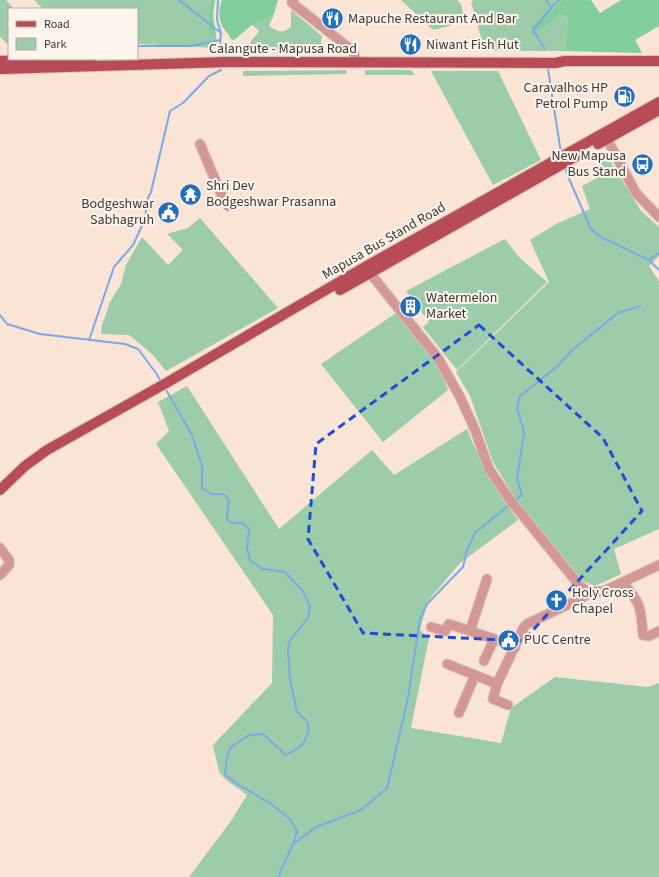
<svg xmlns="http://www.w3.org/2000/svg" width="659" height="877" viewBox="0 0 659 877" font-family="'Source Sans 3',sans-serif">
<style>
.green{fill:#9dccab}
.forest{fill:#82ce9c}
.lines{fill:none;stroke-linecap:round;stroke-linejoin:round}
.stream{stroke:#7aa9e7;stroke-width:2}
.minor-casing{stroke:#d5c2b6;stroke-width:11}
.major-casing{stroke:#d5c2b6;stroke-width:12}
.minor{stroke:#d49798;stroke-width:9}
.major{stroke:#b74c55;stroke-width:10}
.marked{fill:none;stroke:#1d4ed8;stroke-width:3;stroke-dasharray:8 5;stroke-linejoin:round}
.labels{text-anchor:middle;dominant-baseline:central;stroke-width:4;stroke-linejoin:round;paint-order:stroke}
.poi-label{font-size:14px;fill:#423934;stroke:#fdf4ee;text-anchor:start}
.street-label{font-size:14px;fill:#423934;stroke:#fdf4ee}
</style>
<rect width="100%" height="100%" fill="#fae4d6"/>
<g class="green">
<polygon points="0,0 6,0 14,9 9,9 9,45 0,37"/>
<polygon points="34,0 211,0 209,14 209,36 216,36 217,48 137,44 137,9 43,9"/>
<polygon points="401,0 457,0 461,4 465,22 433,30"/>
<polygon points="473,0 562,0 547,15 531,26 530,34 544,28 560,14 568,18 565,51 485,51 471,2"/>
<path d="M291,10l31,26 -1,6 1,9 -84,-2 1,-3h11l1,-5 8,-10 -7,-6 21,-8 -4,9c10,6 12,8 22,1z"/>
<polygon points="346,70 347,74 243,76 243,71"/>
<polygon points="365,70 411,70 415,75 365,75"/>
<polygon points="431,71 498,71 541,160 493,185"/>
<polygon points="606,154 641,211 659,227 659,256 649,266 659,281 659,529 614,549 621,574 595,586 583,581 516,500 493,462 470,396 456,372 549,282 530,240 556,224 590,209 582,186 603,175 596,161"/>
<polygon points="200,218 278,308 166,371 152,354 129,335 101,334 102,325 110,302 121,284 126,265 142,237 168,265 183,250 167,234 188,228"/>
<polygon points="505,239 519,257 547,282 457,370 423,327 429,322 406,291"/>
<polygon points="396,313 440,368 448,390 383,442 321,364"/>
<path d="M187,386l92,143 93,-79 22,25 73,-46c14,34 29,61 51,91l-58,43 -32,38 -8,29 9,8 -18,90 90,15 10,-35 44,-31 93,10 11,-4v194h-470l42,-56 16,-26 -21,-15 -7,-8 -6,-27 59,-62 1,-68 -117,-171 13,-13 -11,-29z"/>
</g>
<g class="forest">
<polygon points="211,0 215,0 213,14 216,36 209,36 209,14"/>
<path d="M222,0h56l-5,17 -21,8 -18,15 -3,-1c-2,-5 -6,-8 -9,-13 -4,-8 -3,-18 0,-26z"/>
<polygon points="562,0 591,0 600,13 621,0 659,0 659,26 635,40 642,53 565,51 568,18 560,14 544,28 530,35 531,26 547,15"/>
</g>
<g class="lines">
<g class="stream">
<polyline points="179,0 221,33"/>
<polyline points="218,0 217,20 221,33 220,43"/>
<polyline points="546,0 551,8"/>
<polyline points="137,46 191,46 220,40"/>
<polyline points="545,49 533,30 551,8 559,0"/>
<polyline points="548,69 561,153"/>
<polyline points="565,167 570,181 591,229 601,237 649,260 659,270"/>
<polyline points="649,260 659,253"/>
<polyline points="0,315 7,324 40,334 125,344 138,349 156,373 162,383"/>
<polyline points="89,340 114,267 133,245 146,217 146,202 151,192 170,111 183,103 209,76 221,70"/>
<polyline points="165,388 192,435 202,466 202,488 212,494 222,494 227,497 229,501 227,519 231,523 242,523 249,529 247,549 250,560 262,569 285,572 302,590 310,606 308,618 289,642 288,650 290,679 297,712 307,721 309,731 303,744 295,750 286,755 263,734 249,735 231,747 227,756 225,774 237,784 270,803 290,819 297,831 293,844 278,877"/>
<polyline points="514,501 522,495 517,479 524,432 517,408 520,396 559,365 571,351 618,313 640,306"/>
<polyline points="293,844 316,827 361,810 387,788 408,698 420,619 427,604 463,567 467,550 475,533 509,505"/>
</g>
<defs>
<g id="minor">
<polyline points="293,0 292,3 353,51 355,57 355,62"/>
<polyline points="607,139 636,193 659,217"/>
<polyline points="200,144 222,196 228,206"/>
<polyline points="366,268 438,358 460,397 475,430 489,469 510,500 580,586 590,592 604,591 659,565"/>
<polyline points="0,548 9,560 9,565 0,575"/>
<path d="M623,583c18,20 18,25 20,52l6,1 10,-5"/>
<polyline points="431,627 445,631 449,624 494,639 515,648"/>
<polyline points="470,631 487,579"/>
<polyline points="484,661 494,639"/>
<polyline points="447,664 475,675"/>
<polyline points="508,705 493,699 497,684 524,627 527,624 582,598 590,592"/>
<polyline points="459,713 475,675 497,684"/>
</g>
<g id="major">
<polyline points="0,61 91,59"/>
<polyline points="0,69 227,62 555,63 565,61 659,61"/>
<polyline points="598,144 659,110"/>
<polyline points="340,290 575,157"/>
<polyline points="0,490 25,466 47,450 168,382 365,267 659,102"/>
</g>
</defs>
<use href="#minor" class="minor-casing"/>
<use href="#major" class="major-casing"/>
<use href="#minor" class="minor"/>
<use href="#major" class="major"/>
</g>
<path class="marked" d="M479,325l124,113 39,73 -119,130 -160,-8 -55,-94 8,-95z"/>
<defs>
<symbol id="restaurant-disc" viewBox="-11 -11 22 22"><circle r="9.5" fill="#216ebe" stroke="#fdf4ee"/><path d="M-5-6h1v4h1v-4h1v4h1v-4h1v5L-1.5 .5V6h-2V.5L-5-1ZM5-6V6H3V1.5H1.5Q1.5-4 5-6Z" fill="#fff"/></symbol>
<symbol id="fuel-disc" viewBox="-11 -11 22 22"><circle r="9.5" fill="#216ebe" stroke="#fdf4ee"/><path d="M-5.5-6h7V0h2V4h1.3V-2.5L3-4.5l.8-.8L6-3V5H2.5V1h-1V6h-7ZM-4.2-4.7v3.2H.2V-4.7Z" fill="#fff"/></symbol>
<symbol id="bus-disc" viewBox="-11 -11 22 22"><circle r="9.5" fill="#216ebe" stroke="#fdf4ee"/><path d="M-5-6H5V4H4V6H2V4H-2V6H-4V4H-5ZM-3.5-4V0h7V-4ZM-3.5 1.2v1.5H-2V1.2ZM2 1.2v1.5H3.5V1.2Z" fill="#fff"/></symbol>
<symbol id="temple-disc" viewBox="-11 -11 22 22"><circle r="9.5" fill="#216ebe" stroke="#fdf4ee"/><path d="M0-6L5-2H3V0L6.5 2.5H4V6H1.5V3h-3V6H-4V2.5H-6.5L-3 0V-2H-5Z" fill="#fff"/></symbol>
<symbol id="civic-disc" viewBox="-11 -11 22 22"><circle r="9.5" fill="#216ebe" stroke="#fdf4ee"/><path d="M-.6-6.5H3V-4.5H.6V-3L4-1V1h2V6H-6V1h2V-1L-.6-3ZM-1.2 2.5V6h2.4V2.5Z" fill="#fff"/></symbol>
<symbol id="building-disc" viewBox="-11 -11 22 22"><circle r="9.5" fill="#216ebe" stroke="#fdf4ee"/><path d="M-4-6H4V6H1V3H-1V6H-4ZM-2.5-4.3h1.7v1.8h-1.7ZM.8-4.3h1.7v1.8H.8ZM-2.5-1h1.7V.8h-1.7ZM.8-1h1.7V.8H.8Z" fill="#fff"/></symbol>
<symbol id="church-disc" viewBox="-11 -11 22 22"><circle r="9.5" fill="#216ebe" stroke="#fdf4ee"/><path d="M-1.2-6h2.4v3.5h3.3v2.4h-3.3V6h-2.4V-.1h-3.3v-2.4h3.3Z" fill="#fff"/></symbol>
</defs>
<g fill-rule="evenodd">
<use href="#restaurant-disc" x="320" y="6" width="25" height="25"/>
<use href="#restaurant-disc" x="398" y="32" width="25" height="25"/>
<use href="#fuel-disc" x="612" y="84" width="25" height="25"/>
<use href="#bus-disc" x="630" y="152" width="25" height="25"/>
<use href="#temple-disc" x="178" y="182" width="25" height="25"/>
<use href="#civic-disc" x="156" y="200" width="25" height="25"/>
<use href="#building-disc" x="398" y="294" width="25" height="25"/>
<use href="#church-disc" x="544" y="588" width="25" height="25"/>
<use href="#civic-disc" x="496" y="628" width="25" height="25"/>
</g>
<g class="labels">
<g class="poi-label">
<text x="348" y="19">Mapuche Restaurant And Bar</text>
<text x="426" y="45">Niwant Fish Hut</text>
<text x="608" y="88" text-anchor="end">Caravalhos HP<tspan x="608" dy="16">Petrol Pump</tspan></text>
<text x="626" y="156" text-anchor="end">New Mapusa<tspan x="626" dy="16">Bus Stand</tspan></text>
<text x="206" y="186">Shri Dev<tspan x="206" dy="16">Bodgeshwar Prasanna</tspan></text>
<text x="154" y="204" text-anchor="end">Bodgeshwar<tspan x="154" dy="16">Sabhagruh</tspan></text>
<text x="426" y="298">Watermelon<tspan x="426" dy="16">Market</tspan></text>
<text x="572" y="593">Holy Cross<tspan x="572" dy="16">Chapel</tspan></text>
<text x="524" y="640">PUC Centre</text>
</g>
<g class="street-label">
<text x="283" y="49">Calangute - Mapusa Road</text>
<text transform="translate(384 241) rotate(-30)">Mapusa Bus Stand Road</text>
</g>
</g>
<rect x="8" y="8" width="130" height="52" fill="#fdf4ee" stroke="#b2a9a4"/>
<rect x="16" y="21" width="20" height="6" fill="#b74c55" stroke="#b2a9a4"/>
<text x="44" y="28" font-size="12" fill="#423934">Road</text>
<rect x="16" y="38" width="20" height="12" fill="#9dccab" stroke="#b2a9a4"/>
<text x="44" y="48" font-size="12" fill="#423934">Park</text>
</svg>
